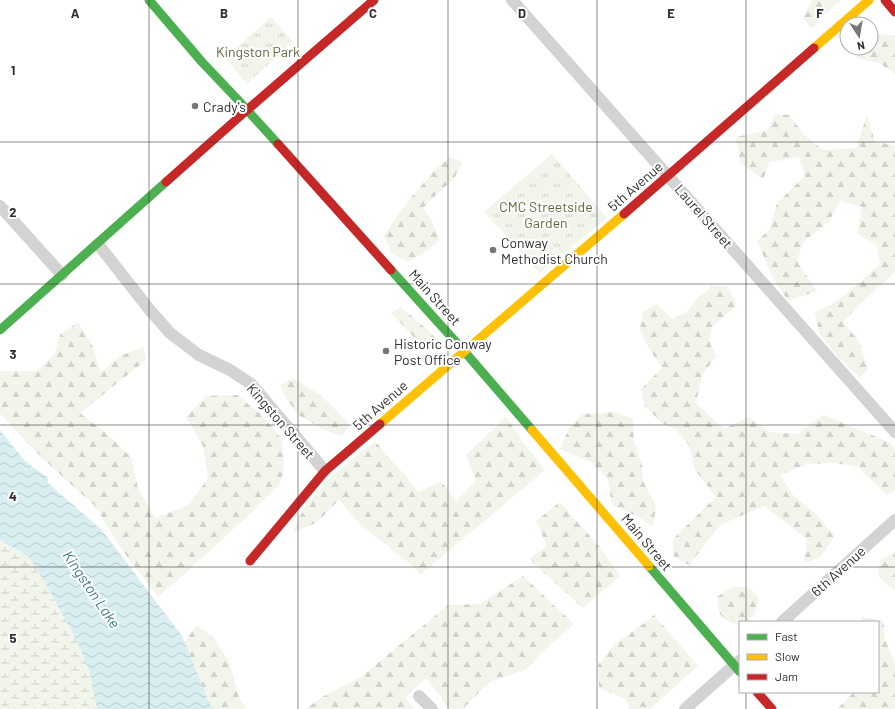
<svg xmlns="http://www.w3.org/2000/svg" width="895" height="709" viewBox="0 0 895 709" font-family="Barlow,sans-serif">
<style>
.grass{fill:url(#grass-tufts)}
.forest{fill:url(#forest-firs)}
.wetland{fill:url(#wetland-marsh)}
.water{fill:url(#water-waves)}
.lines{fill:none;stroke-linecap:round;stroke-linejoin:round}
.street{stroke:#d3d3d3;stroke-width:12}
.fast{stroke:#4caf50;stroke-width:9}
.slow{stroke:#ffc107;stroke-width:9}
.jam{stroke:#c62828;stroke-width:9}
.grid{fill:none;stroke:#2e2e2e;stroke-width:1;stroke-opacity:0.55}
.poi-dot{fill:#777;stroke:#fff;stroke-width:1.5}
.labels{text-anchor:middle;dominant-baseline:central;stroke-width:4;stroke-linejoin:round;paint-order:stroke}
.park-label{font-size:14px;fill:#5c6a3c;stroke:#fff}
.poi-label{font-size:14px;fill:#2e2e2e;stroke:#fff;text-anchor:start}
.street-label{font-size:14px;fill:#2e2e2e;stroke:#fff}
.water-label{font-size:15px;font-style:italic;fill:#3b7d8a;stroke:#fff}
.grid-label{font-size:13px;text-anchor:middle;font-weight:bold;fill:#2e2e2e;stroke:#fff;stroke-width:4;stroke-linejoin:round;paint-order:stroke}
</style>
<defs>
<pattern id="grass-tufts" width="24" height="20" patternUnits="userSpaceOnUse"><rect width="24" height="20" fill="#f2f5ec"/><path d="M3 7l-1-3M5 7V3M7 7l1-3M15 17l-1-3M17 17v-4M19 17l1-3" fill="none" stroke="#d0d2cb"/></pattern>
<pattern id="forest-firs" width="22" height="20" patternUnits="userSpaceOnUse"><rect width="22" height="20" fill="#f2f5ec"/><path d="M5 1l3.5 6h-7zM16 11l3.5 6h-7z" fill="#d0d2cb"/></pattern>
<pattern id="wetland-marsh" width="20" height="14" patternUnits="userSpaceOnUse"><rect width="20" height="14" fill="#f2f5ec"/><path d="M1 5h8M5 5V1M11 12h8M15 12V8" fill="none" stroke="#d0d2cb"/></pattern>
<pattern id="water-waves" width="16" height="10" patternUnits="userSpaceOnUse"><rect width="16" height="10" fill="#d8eef1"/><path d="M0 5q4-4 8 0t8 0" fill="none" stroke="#bacccf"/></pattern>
</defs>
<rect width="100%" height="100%" fill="#fff"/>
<g class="grass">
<polygon points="271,17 293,42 247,84 225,58"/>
<polygon points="552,154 607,218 540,273 484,212"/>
</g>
<g class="forest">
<polygon points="812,0 842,0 827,12 812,29 803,18"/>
<polygon points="871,34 891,35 895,37 895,74 879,63 856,58 862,48 871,48"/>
<polygon points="775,114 789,115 805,136 823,150 856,148 867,115 875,142 895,145 895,272 860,304 843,322 859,341 868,369 860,378 839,358 819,333 815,312 836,302 859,283 880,264 876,244 857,234 862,207 840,200 829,222 803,242 797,262 817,291 788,301 773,278 757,241 769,230 777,203 805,176 799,157 770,162 763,179 740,163 736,137 768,130"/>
<polygon points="450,157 462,162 455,177 423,208 432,221 440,240 420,255 409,262 392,254 384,235 409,200 436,169"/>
<polygon points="712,286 727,286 737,305 712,327 709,341 716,356 702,375 696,403 724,429 749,417 769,432 797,434 823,415 889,442 895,449 895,491 887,495 858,467 835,463 807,464 780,475 793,495 820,518 834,537 820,558 804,563 807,539 764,506 720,525 689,565 674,557 673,539 716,497 695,470 689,445 675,429 662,423 645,406 641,389 662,368 645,342 640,329 643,312 657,304 672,319 687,312 697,299"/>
<polygon points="401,307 422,325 440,342 427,351 391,313"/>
<polygon points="78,322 92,345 101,372 120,356 143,347 146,360 80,413 106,433 131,457 138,488 155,518 187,506 208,479 203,446 186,417 205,396 237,395 264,417 282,440 284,470 280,484 253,511 200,560 158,597 123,551 94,505 42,458 0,414 0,371 37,371 54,355 60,335"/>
<polygon points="293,378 320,395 337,411 350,425 341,436 325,430 298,415 286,398 280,385"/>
<polygon points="614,412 633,419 634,441 642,465 643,481 656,506 653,527 639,517 612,505 608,479 591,462 560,449 570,426 583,414"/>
<polygon points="506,417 523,442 545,470 420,575 415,568 360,524 339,500 316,523 292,533 304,508 330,477 375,441 390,459 404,474 418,492 441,481 456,501 476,481 466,455"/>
<polygon points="560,502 602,550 620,576 583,608 529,559 547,546 536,521"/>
<polygon points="895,552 895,591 878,576 880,560"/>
<polygon points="523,576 574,624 551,644 525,670 489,682 463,709 450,709 426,678 405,698 415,709 306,709 322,697 361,677 448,605 480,604"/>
<path d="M732,587h15l12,10 -5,18 -7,7h-7v3c-20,-6 -21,-8 -23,-28z"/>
<polygon points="654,615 698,666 650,709 629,709 626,699 599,688 598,665 615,644 643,624"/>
<polygon points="862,617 883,621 885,639 894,662 895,661 895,709 837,709 853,693 852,692 878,692 878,622 860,622"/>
<polygon points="197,625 215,639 229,662 239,697 246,709 196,709 180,648"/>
</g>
<polygon class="wetland" points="0,540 28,556 44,581 77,641 89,670 97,709 0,709"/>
<polygon class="water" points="0,430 25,461 48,478 48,483 101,529 182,636 208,700 213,709 97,709 89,670 77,641 44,581 28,556 0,540"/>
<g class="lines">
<g class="street">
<polyline points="512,0 895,432"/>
<polyline points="0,206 62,275"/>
<polyline points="98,244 149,309 170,333 199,355 230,370 251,384 325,471"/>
<polyline points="782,622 895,520"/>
<polyline points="419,696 432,709"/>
<polyline points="685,709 739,661"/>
</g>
<g class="fast">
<polyline points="149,0 202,62 238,100 278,144"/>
<polyline points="391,270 464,351 532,430"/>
<polyline points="0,330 166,182"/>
<polyline points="649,566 740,672"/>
</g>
<g class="slow">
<polyline points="814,48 869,0"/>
<polyline points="380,424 624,214"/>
<polyline points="532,430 649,566"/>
</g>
<g class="jam">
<polyline points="885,0 895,12"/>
<polyline points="247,110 374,0"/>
<polyline points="278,144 391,270"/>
<polyline points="166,182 247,110"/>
<polyline points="624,214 814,48"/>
<polyline points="250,561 325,471 380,424"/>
<polyline points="757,692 772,709"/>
</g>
</g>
<path class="grid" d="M149,0v709M298,0v709M448,0v709M597,0v709M746,0v622M0,142h895M0,284h895M0,425h895M0,567h895M746,692v17"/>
<g class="poi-dot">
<circle cx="195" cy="106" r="4"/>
<circle cx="493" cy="250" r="4"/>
<circle cx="386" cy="351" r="4"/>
</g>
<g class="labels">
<g class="park-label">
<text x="258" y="51">Kingston Park</text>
<text x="546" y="206">CMC Streetside<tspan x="546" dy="16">Garden</tspan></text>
</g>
<g class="poi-label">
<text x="203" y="106">Crady's</text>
<text x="501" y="242">Conway<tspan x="501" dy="16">Methodist Church</tspan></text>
<text x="394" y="343">Historic Conway<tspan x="394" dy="16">Post Office</tspan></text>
</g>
<g class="street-label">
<text transform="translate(635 186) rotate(-41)">5th Avenue</text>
<text transform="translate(704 216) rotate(49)">Laurel Street</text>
<text transform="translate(435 297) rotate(48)">Main Street</text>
<text transform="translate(380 405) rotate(-41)">5th Avenue</text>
<text transform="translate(281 421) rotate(49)">Kingston Street</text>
<text transform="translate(647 542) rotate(50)">Main Street</text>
<text transform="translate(838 571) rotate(-42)">6th Avenue</text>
</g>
<g class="water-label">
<text transform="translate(92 589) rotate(56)">Kingston Lake</text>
</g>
</g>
<g class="grid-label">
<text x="75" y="18">A</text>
<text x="224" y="18">B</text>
<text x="373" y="18">C</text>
<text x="522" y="18">D</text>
<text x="671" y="18">E</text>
<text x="820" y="18">F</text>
<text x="13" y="75">1</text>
<text x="13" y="217">2</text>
<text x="13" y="359">3</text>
<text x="13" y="501">4</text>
<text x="13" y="643">5</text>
</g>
<rect x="739" y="621" width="140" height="72" fill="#ffffff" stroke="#ababab"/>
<rect x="747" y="634" width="20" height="6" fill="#4caf50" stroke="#ababab"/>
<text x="775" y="641" font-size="12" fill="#2e2e2e">Fast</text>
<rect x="747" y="654" width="20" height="6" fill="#ffc107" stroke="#ababab"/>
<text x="775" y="661" font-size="12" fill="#2e2e2e">Slow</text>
<rect x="747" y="674" width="20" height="6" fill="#c62828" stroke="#ababab"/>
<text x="775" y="681" font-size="12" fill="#2e2e2e">Jam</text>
<g transform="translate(859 36) rotate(168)"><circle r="19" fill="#ffffff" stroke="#ababab"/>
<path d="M0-3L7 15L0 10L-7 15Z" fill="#777777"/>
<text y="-6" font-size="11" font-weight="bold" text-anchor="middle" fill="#2e2e2e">N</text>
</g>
</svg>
